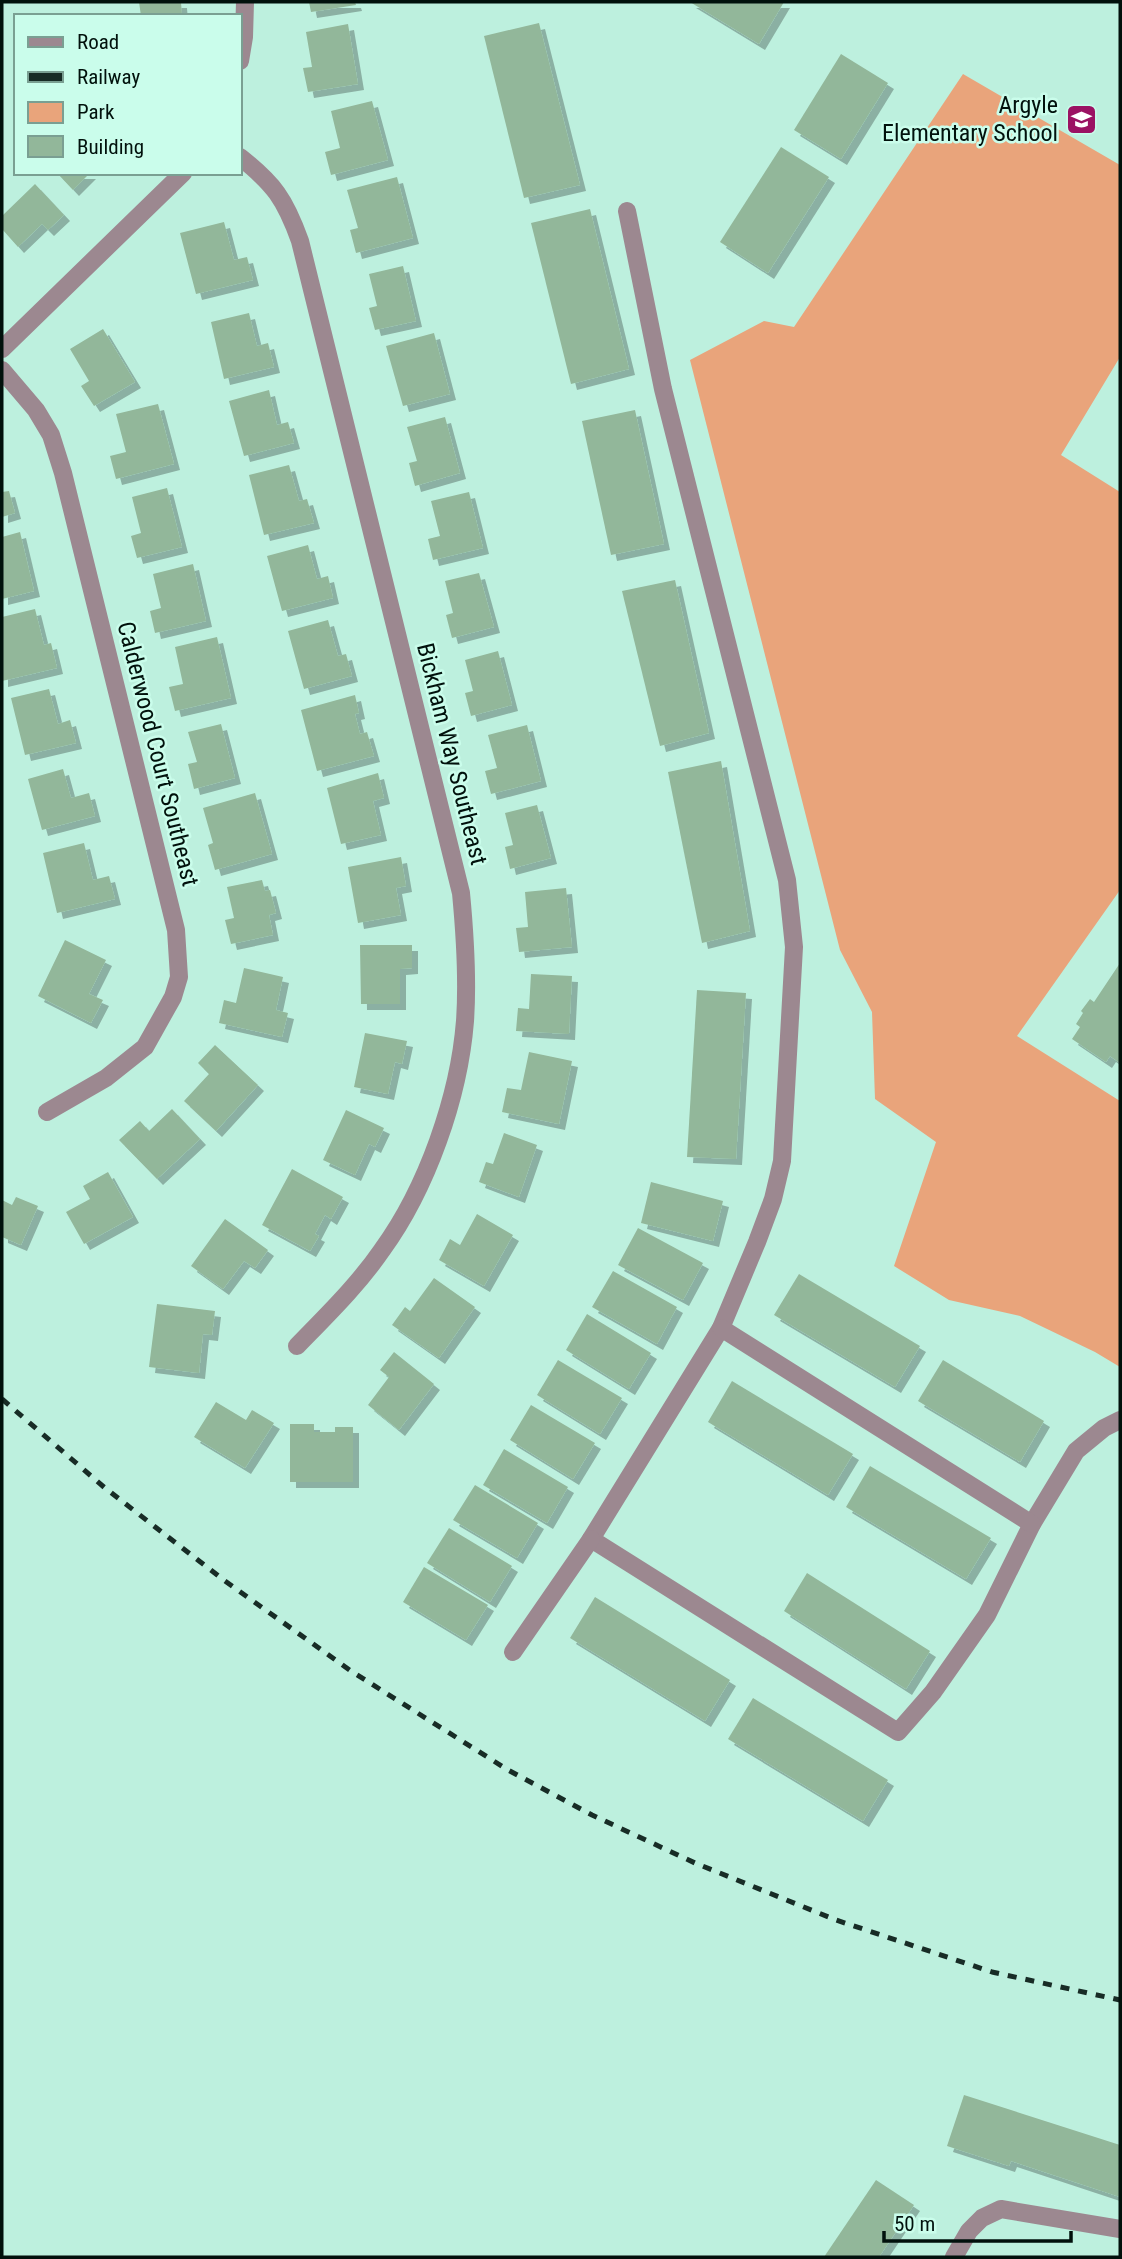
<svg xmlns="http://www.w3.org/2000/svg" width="1122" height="2259" viewBox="0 0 1122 2259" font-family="'Roboto Condensed',sans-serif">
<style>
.green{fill:#e9a47b}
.building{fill:#92b79a;filter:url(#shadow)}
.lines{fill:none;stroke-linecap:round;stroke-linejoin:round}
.street{stroke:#9c8890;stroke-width:18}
.rail{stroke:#182c26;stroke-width:5;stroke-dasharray:9 9;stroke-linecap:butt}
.labels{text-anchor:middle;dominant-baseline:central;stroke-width:5;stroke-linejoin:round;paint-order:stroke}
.poi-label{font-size:24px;fill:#01110c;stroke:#cafdeb;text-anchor:end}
.street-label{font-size:24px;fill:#01110c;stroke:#cafdeb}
</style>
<defs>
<filter id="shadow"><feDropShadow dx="6" dy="6" stdDeviation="0" flood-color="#0004"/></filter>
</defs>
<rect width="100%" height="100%" fill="#bdf0de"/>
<polygon class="green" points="963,74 1120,165 1120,357 1061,455 1120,492 1120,890 1017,1036 1120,1101 1120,1367 1095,1352 1020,1316 949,1300 894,1266 936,1142 875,1099 872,1012 840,950 690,360 764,321 794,327"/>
<g class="building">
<polygon points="139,2 181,2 182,16 141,16"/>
<polygon points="309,2 355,2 356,5 311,12"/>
<polygon points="690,2 784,2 759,44"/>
<polygon points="539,23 580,185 524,198 484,36"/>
<polygon points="348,24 358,84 308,92 303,68 312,67 306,32"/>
<polygon points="841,54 888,83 841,159 794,130"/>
<polygon points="372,101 388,160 331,175 325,152 340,148 331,111"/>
<polygon points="781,147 829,177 768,273 720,242"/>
<polygon points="57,173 90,173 73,190"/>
<polygon points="397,177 413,238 356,253 350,230 358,228 347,190"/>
<polygon points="35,184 64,215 48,230 42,224 18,247 2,229 2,216"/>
<polygon points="590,209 629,369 571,384 531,223"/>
<polygon points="224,222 234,260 247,257 253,280 196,294 180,233"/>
<polygon points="403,266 416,321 375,330 369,308 377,306 369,274"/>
<polygon points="249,313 257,346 268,343 274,367 224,379 211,322"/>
<polygon points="103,329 135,382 94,406 81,386 89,381 70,349"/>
<polygon points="434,333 450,394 403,406 386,346"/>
<polygon points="269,390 277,425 288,422 294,443 244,456 229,401"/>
<polygon points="158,404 174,464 116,479 110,456 126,452 116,414"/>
<polygon points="635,410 664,544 611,555 582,421"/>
<polygon points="445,417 460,473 415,486 409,463 417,461 407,427"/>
<polygon points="289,465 299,501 307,499 314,523 264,535 249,475"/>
<polygon points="167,488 182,547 137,558 131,536 141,533 132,497"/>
<polygon points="9,491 15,513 2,517 2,492"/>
<polygon points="469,492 483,548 433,560 428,539 440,536 431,501"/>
<polygon points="20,532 34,591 2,599 2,537"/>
<polygon points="308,545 317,579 328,576 333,598 282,611 267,556"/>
<polygon points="193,564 206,621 155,633 150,611 161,608 153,574"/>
<polygon points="479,573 494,627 452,638 446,615 453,613 445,581"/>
<polygon points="675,580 709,733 660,746 622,591"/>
<polygon points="35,609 44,645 51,643 57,668 2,681 2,617"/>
<polygon points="328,620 338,656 346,654 352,676 304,689 288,631"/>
<polygon points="217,637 231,698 175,711 169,687 183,684 175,647"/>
<polygon points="498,651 512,705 471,716 465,693 473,691 465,660"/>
<polygon points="49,689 58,724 70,720 76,743 25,755 11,698"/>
<polygon points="355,695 359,713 355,714 360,734 367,732 374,756 317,771 301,710"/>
<polygon points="221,724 235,778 194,789 188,764 197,762 188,732"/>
<polygon points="527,725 541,781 491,794 485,771 497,768 488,735"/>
<polygon points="721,761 750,931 702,943 668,772"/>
<polygon points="63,769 71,798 89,793 95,816 42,830 28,779"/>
<polygon points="378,773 384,798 373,801 381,835 341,844 327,788"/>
<polygon points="255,793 272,854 215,870 208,845 213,843 203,808"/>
<polygon points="537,805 551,858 510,869 505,847 513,845 505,813"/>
<polygon points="84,843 93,880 109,876 115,899 57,913 43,853"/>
<polygon points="401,857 406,886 396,888 401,915 358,923 348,867"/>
<polygon points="262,880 265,891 270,890 276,913 269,915 273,935 231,944 225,920 234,918 227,887"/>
<polygon points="566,888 572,947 519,952 516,928 528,927 525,892"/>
<polygon points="65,940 106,960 89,994 103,1000 91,1023 38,996"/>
<polygon points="360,945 412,945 412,968 400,969 400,1004 361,1004"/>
<polygon points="1120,963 1120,1063 1110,1056 1106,1062 1072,1039 1080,1027 1076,1024 1083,1013 1081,1011 1090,999 1094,1002"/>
<polygon points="244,968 283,977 276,1010 288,1013 282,1037 219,1023 224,1000 236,1003"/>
<polygon points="531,974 572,976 569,1034 516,1031 518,1008 529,1009"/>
<polygon points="697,990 746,993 736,1159 687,1157"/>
<polygon points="365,1033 407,1041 402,1064 395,1062 388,1094 354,1087"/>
<polygon points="215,1045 258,1085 216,1131 184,1101 209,1074 198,1063"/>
<polygon points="529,1052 572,1061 559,1124 502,1112 507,1088 521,1090"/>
<polygon points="172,1109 200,1139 157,1179 119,1140 140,1121 149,1131"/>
<polygon points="346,1110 384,1128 375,1147 369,1144 355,1175 323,1160"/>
<polygon points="504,1133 537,1145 519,1197 479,1182 486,1162 493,1164"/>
<polygon points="292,1169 343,1197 331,1219 325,1215 315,1234 319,1236 310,1251 262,1225"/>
<polygon points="108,1172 133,1217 84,1244 66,1212 90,1199 83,1186"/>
<polygon points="651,1182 723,1201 713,1241 641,1223"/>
<polygon points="16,1197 38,1206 21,1245 2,1237 2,1200 12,1205"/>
<polygon points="477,1214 513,1235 484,1286 439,1260 450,1239 460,1245"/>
<polygon points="225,1219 268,1250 255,1268 244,1261 223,1289 191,1266"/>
<polygon points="638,1228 703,1263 683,1300 618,1265"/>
<polygon points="613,1271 677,1307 657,1344 592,1307"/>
<polygon points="799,1274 920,1346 895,1387 774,1315"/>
<polygon points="434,1278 475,1307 439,1358 392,1325 405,1307 410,1311"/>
<polygon points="157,1304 215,1311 212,1335 203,1334 199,1373 149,1367"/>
<polygon points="587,1314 651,1353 629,1389 566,1350"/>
<polygon points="394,1352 434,1384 399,1430 368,1405 389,1377 380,1370"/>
<polygon points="558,1360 622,1398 600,1434 537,1395"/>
<polygon points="943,1360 1044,1421 1020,1462 918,1401"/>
<polygon points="732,1381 853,1454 828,1495 708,1422"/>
<polygon points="216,1402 246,1420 252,1410 274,1423 245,1468 194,1437"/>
<polygon points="531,1405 595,1443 573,1479 510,1440"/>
<polygon points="290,1424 314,1424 314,1432 335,1432 335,1427 353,1427 353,1482 290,1482"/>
<polygon points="504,1449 568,1487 547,1523 483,1485"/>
<polygon points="870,1466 991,1538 966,1579 846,1507"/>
<polygon points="475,1485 538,1523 517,1558 453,1520"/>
<polygon points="449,1528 512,1566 490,1602 427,1563"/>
<polygon points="424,1567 488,1605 466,1640 403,1602"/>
<polygon points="807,1573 930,1651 906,1689 784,1611"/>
<polygon points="595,1597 730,1680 705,1721 570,1638"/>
<polygon points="753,1698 888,1780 863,1821 728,1739"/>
<polygon points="964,2095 1120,2145 1120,2197 1011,2161 1009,2166 947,2146"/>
<polygon points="876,2180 914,2205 879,2257 824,2257"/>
</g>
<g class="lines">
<g class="street">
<polyline points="240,61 244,37 245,2"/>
<path d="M240,157c34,27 45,42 60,84l161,652c4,42 7,85 4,128 -6,76 -38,167 -83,229 -24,35 -55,65 -85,96"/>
<polyline points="627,211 663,389 787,880 794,947 782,1161 773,1199 757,1242 721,1328 591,1539 898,1732 933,1692 987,1615 1032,1524 1076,1451 1104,1428 1120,1420"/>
<polyline points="2,349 183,173"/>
<polyline points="2,370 36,410 51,435 63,473 176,930 179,977 173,997 145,1047 106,1078 47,1112"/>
<polyline points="721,1328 1032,1524"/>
<polyline points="513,1652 591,1539"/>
<polyline points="954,2257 969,2231 982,2218 1001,2209 1120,2229"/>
</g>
<polyline class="rail" points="2,1399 105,1488 225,1581 351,1671 508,1770 592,1815 695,1863 836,1920 992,1972 1120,2000"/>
</g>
<defs>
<symbol id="school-square" viewBox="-11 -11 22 22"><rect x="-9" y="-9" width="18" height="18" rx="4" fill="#9b1263" stroke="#cafdeb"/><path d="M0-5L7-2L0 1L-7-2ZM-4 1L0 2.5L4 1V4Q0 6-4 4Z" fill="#fff"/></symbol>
</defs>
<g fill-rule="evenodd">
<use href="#school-square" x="1064" y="102" width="35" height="35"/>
</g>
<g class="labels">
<g class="poi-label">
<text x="1058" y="105">Argyle<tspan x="1058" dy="28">Elementary School</tspan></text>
</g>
<g class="street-label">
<text transform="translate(158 754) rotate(76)">Calderwood Court Southeast</text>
<text transform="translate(452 754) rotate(76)">Bickham Way Southeast</text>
</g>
</g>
<rect width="1122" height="2259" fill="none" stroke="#01110c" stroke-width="7"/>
<rect x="14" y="14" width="228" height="161" fill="#cafdeb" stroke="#7a9f92" stroke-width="2"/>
<rect x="28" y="37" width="35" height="10" fill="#9c8890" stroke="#7a9f92" stroke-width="2"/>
<text x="77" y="49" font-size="21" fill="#01110c">Road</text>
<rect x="28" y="72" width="35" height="10" fill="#182c26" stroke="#7a9f92" stroke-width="2"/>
<text x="77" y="84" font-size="21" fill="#01110c">Railway</text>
<rect x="28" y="102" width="35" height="21" fill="#e9a47b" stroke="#7a9f92" stroke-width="2"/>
<text x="77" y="119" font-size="21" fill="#01110c">Park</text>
<rect x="28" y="136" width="35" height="21" fill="#92b79a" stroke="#7a9f92" stroke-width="2"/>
<text x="77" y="154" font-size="21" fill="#01110c">Building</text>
<path d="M884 2231v10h187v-10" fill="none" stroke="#01110c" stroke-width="3.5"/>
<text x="894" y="2231" font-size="21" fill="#01110c" stroke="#cafdeb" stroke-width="5" paint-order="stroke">50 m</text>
</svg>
